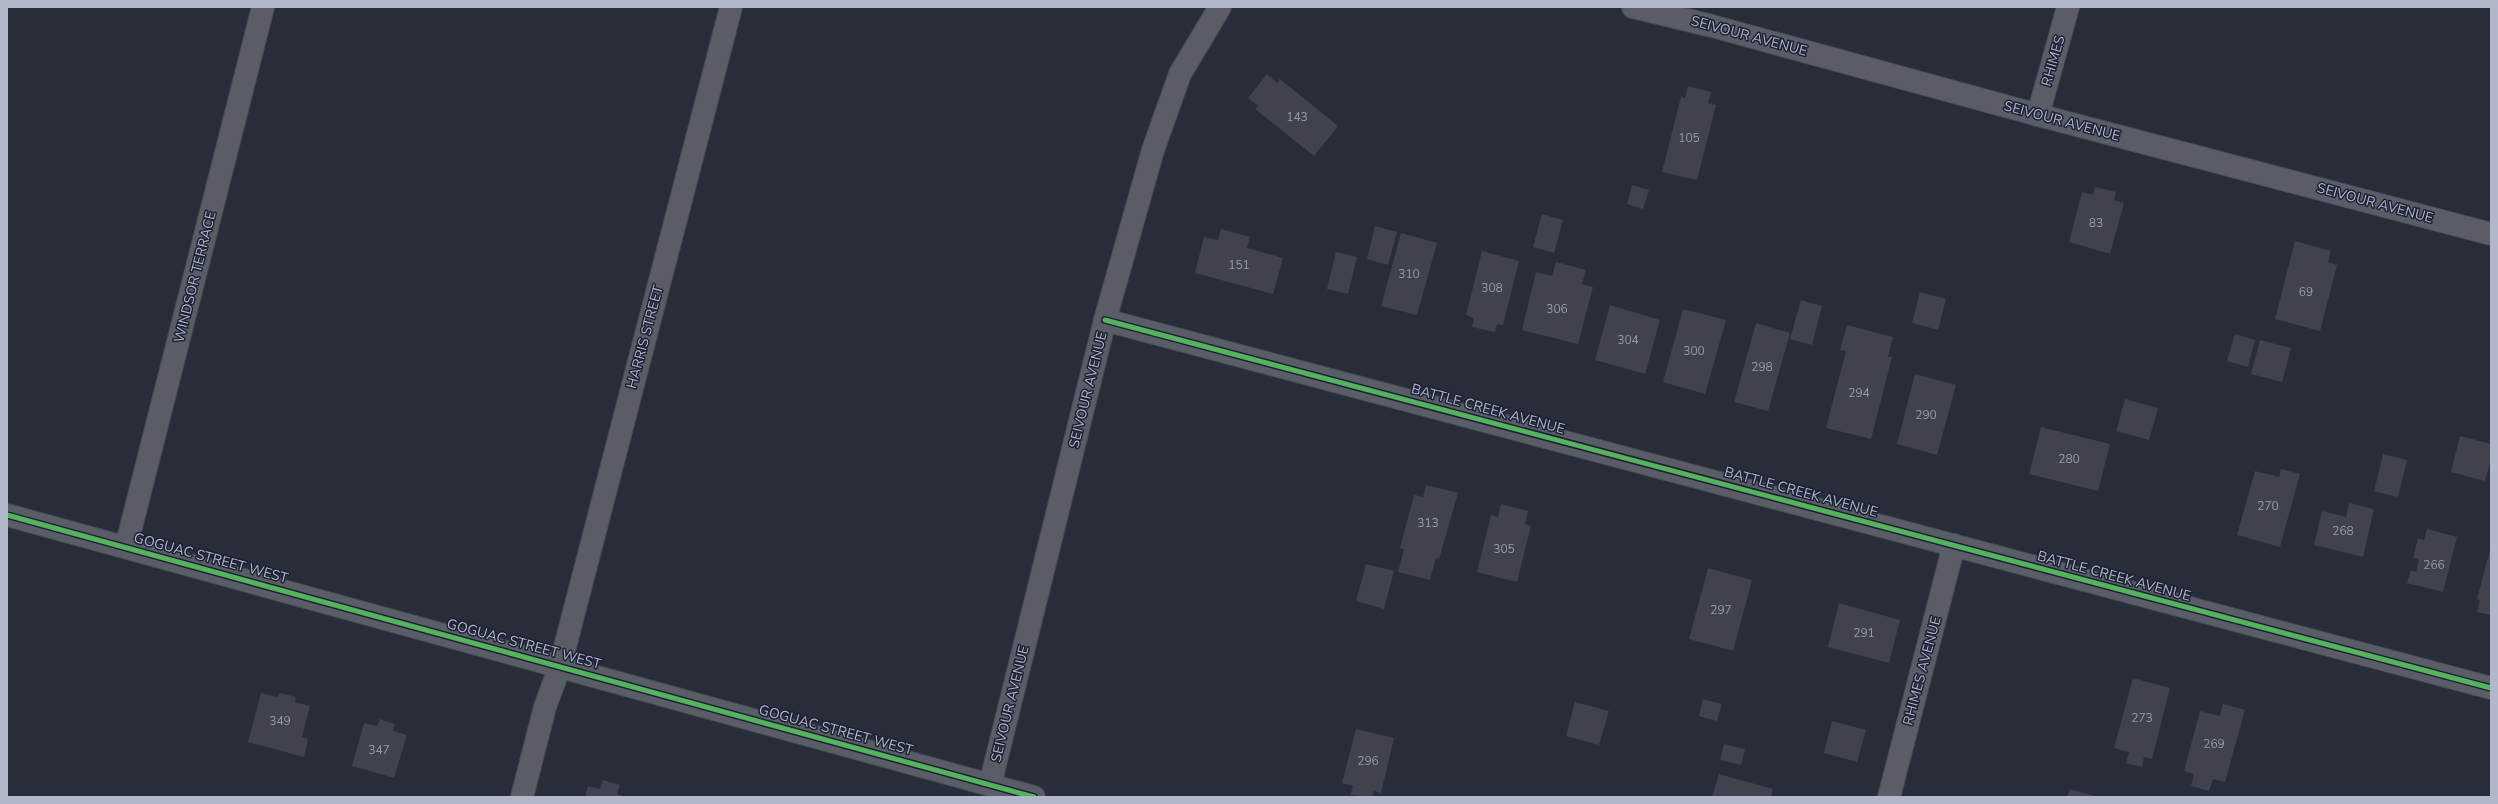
<svg xmlns="http://www.w3.org/2000/svg" width="2498" height="804" viewBox="0 0 2498 804" font-family="'Nunito Sans',sans-serif">
<style>
.building{fill:#40424e}
.lines{fill:none;stroke-linecap:round;stroke-linejoin:round}
.minor-casing{stroke:#474953;stroke-width:24}
.minor{stroke:#5a5c66;stroke-width:22}
.cycleway-casing{stroke:#1c2034;stroke-width:8}
.cycleway{stroke:#56b35d;stroke-width:5}
.labels{text-anchor:middle;dominant-baseline:central;stroke-width:3;stroke-linejoin:round;paint-order:stroke}
.number-label{font-size:12px;fill:#969aab}
.street-label{font-size:14px;fill:#b3b7ca;stroke:#1c2034}
</style>
<rect width="100%" height="100%" fill="#292c39"/>
<g class="building">
<polygon points="1267,74 1277,83 1280,79 1338,126 1314,156 1255,109 1258,106 1248,98"/>
<polygon points="1688,86 1711,92 1708,103 1716,105 1697,180 1662,172 1681,97 1685,98"/>
<polygon points="1632,185 1649,190 1643,209 1627,204"/>
<polygon points="2095,187 2116,192 2114,200 2124,203 2110,254 2069,242 2082,192 2093,195"/>
<polygon points="1542,214 1563,220 1554,253 1533,247"/>
<polygon points="1375,226 1397,232 1388,265 1367,259"/>
<polygon points="1221,229 1250,237 1247,248 1283,258 1273,294 1195,273 1204,237 1218,240"/>
<polygon points="1401,233 1437,243 1417,315 1381,306"/>
<polygon points="2295,241 2331,251 2328,262 2337,265 2320,331 2275,319"/>
<polygon points="1482,251 1519,261 1503,325 1497,324 1495,332 1472,327 1474,318 1466,315"/>
<polygon points="1336,252 1357,257 1348,294 1327,289"/>
<polygon points="1556,262 1586,270 1582,284 1593,287 1578,344 1522,330 1536,272 1552,276"/>
<polygon points="1920,292 1946,299 1938,330 1912,323"/>
<polygon points="1801,300 1822,306 1812,345 1790,339"/>
<polygon points="1610,305 1660,320 1645,374 1595,360"/>
<polygon points="1683,309 1726,320 1705,394 1663,382"/>
<polygon points="1756,323 1790,333 1768,411 1734,402"/>
<polygon points="1847,325 1893,337 1888,357 1892,357 1871,439 1826,428 1846,351 1840,350"/>
<polygon points="2235,334 2255,340 2248,367 2227,361"/>
<polygon points="2260,340 2291,348 2282,382 2251,374"/>
<polygon points="1915,374 1956,385 1937,455 1897,444"/>
<polygon points="2125,399 2158,408 2149,440 2116,431"/>
<polygon points="2041,427 2110,444 2098,491 2029,474"/>
<polygon points="2460,436 2491,444 2491,459 2485,481 2451,472"/>
<polygon points="2383,454 2407,460 2398,497 2374,491"/>
<polygon points="2281,469 2300,474 2280,547 2237,535 2255,471 2279,477"/>
<polygon points="1426,485 1458,493 1439,559 1436,558 1430,580 1398,572 1404,550 1400,548 1414,495 1423,497"/>
<polygon points="2349,503 2374,509 2363,557 2314,545 2322,511 2346,517"/>
<polygon points="1501,504 1528,511 1525,524 1531,526 1517,582 1477,572 1491,515 1498,517"/>
<polygon points="2427,529 2457,537 2443,592 2407,583 2411,570 2416,572 2419,559 2413,558 2418,538 2424,540"/>
<polygon points="2491,546 2491,615 2477,612 2480,600 2477,599"/>
<polygon points="1366,564 1394,571 1384,609 1356,601"/>
<polygon points="1708,568 1752,580 1733,651 1689,639"/>
<polygon points="1839,603 1900,620 1889,663 1828,647"/>
<polygon points="2133,678 2170,688 2152,759 2144,757 2142,767 2126,763 2129,752 2114,748"/>
<polygon points="261,693 278,697 279,693 296,697 295,702 310,706 302,737 308,739 304,757 248,742"/>
<polygon points="1703,699 1722,704 1717,721 1699,716"/>
<polygon points="1575,702 1609,711 1599,745 1566,736"/>
<polygon points="2223,704 2245,710 2225,782 2213,779 2209,791 2191,786 2194,774 2184,771 2200,711 2220,716"/>
<polygon points="380,719 395,724 393,731 407,735 394,778 352,766 364,723 377,726"/>
<polygon points="1832,721 1866,730 1857,762 1824,753"/>
<polygon points="1356,729 1394,738 1381,793 1374,791 1372,797 1350,795 1353,786 1342,783"/>
<polygon points="1724,744 1745,749 1741,765 1720,760"/>
<polygon points="1719,774 1773,789 1771,797 1712,797"/>
<polygon points="603,780 620,785 617,794 626,797 585,797 588,786 600,789"/>
<polygon points="2070,789 2098,797 2067,797"/>
</g>
<g class="lines">
<defs>
<g id="minor">
<polyline points="1633,7 1712,26 2038,115 2491,234"/>
<polyline points="2038,115 2068,7"/>
<polyline points="1105,320 2491,688"/>
<polyline points="7,515 1034,797"/>
<polyline points="126,547 263,7"/>
<polyline points="990,785 1105,320 1153,150 1180,74 1220,7"/>
<polyline points="522,797 545,707 560,666 731,7"/>
<polyline points="1889,797 1954,545"/>
</g>
</defs>
<use href="#minor" class="minor-casing"/>
<use href="#minor" class="minor"/>
<defs>
<g id="cycleway">
<polyline points="1105,320 2491,688"/>
<polyline points="7,515 1034,797"/>
</g>
</defs>
<use href="#cycleway" class="cycleway-casing"/>
<use href="#cycleway" class="cycleway"/>
</g>
<g class="labels">
<g class="number-label">
<text x="1297" y="117">143</text>
<text x="1689" y="138">105</text>
<text x="2096" y="223">83</text>
<text x="1239" y="265">151</text>
<text x="1409" y="274">310</text>
<text x="1492" y="288">308</text>
<text x="2306" y="292">69</text>
<text x="1557" y="309">306</text>
<text x="1628" y="340">304</text>
<text x="1694" y="351">300</text>
<text x="1762" y="367">298</text>
<text x="1859" y="393">294</text>
<text x="1926" y="415">290</text>
<text x="2069" y="459">280</text>
<text x="2268" y="506">270</text>
<text x="1428" y="523">313</text>
<text x="2343" y="531">268</text>
<text x="1504" y="549">305</text>
<text x="2434" y="565">266</text>
<text x="1721" y="610">297</text>
<text x="1864" y="633">291</text>
<text x="2142" y="718">273</text>
<text x="280" y="721">349</text>
<text x="2214" y="744">269</text>
<text x="379" y="750">347</text>
<text x="1368" y="761">296</text>
</g>
<g class="street-label">
<text transform="translate(1749 36) rotate(15)">SEIVOUR AVENUE</text>
<text transform="translate(2053 61) rotate(-74)">RHIMES</text>
<text transform="translate(2062 121) rotate(15)">SEIVOUR AVENUE</text>
<text transform="translate(2375 203) rotate(15)">SEIVOUR AVENUE</text>
<text transform="translate(195 277) rotate(-76)">WINDSOR TERRACE</text>
<text transform="translate(645 337) rotate(-75)">HARRIS STREET</text>
<text transform="translate(1088 390) rotate(-76)">SEIVOUR AVENUE</text>
<text transform="translate(1488 409) rotate(15)">BATTLE CREEK AVENUE</text>
<text transform="translate(1801 492) rotate(15)">BATTLE CREEK AVENUE</text>
<text transform="translate(211 558) rotate(15)">GOGUAC STREET WEST</text>
<text transform="translate(2114 576) rotate(15)">BATTLE CREEK AVENUE</text>
<text transform="translate(524 644) rotate(15)">GOGUAC STREET WEST</text>
<text transform="translate(1922 671) rotate(-75)">RHIMES AVENUE</text>
<text transform="translate(1010 704) rotate(-76)">SEIVOUR AVENUE</text>
<text transform="translate(836 730) rotate(15)">GOGUAC STREET WEST</text>
</g>
</g>
<rect width="2498" height="804" fill="none" stroke="#b3b7ca" stroke-width="16"/>
</svg>
